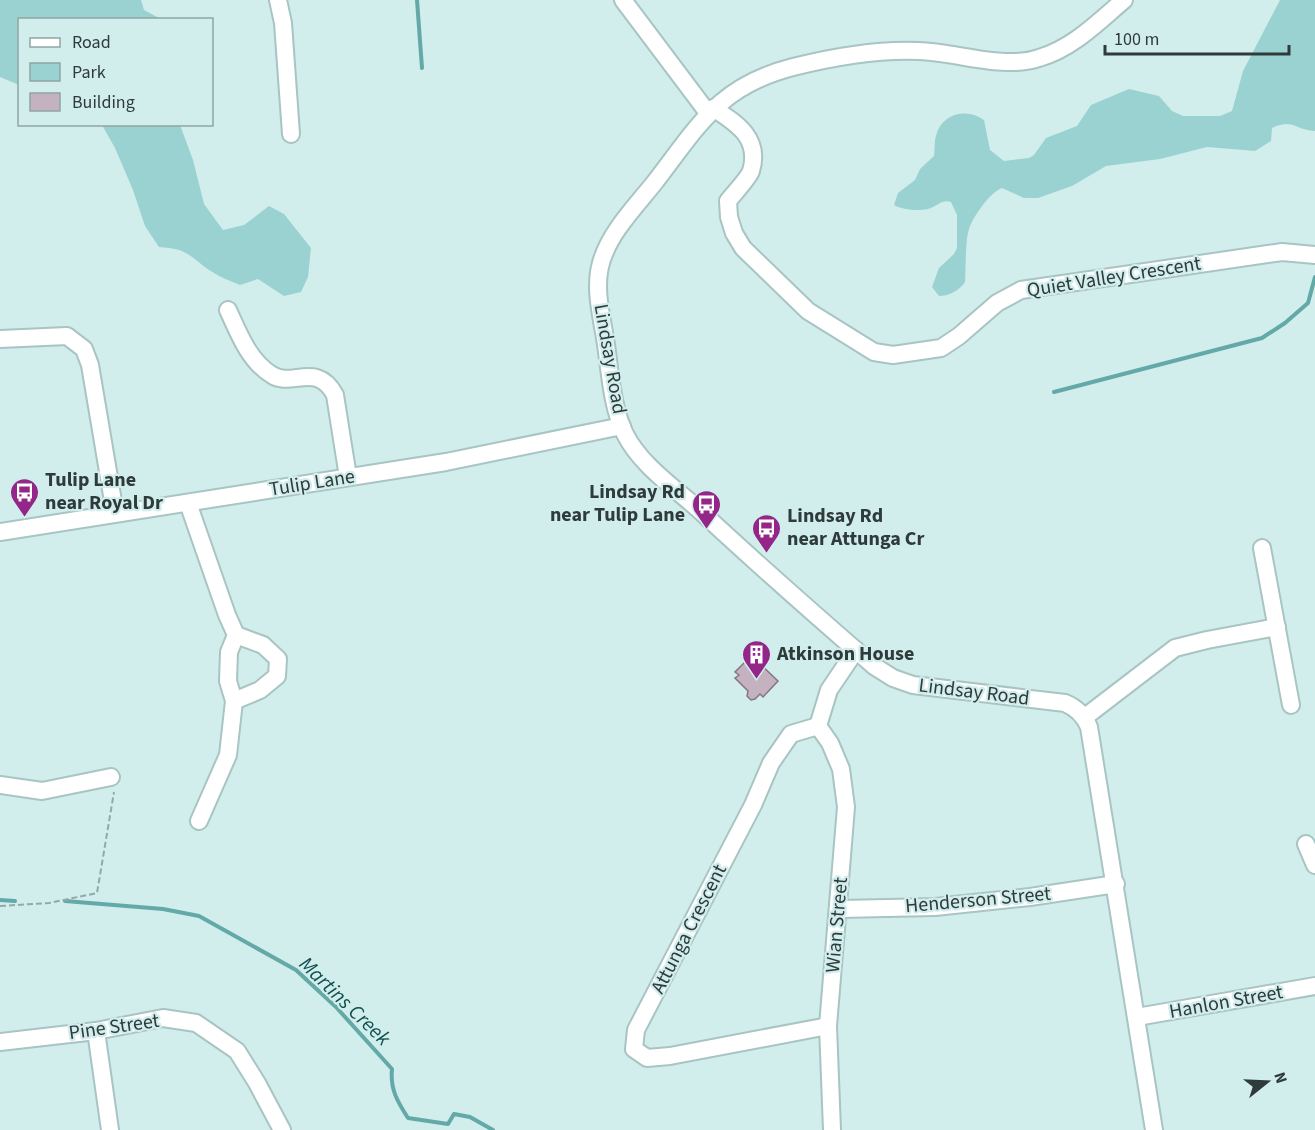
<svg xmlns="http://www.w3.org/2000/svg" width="1315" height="1130" viewBox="0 0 1315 1130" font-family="'Source Sans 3',sans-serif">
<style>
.green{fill:#9ad2d2}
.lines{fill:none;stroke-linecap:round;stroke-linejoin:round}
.stream{stroke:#63a9a8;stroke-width:4}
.building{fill:#c5b2c1;stroke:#867583;stroke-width:1.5}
.minor-casing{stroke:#a8c4c3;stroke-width:20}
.path{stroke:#93a9a8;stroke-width:2;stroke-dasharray:6 3;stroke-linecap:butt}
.minor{stroke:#fff;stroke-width:16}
.labels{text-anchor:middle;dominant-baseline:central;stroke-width:4.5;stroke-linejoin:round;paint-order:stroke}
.street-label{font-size:20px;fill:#2f3a3a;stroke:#d1edec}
.poi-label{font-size:20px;font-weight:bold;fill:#2f3a3a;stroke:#d1edec;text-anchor:start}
.water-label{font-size:21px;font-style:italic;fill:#0f4f4f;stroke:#d1edec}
</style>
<rect width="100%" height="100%" fill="#d1edec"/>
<g class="green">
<polygon points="0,0 141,0 144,10 161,19 20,20 19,85 0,77"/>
<path d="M1280,0h35v131c-21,-1 -21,-13 -43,-3l-1,13 -16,10 -48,-4 -47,12 -54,7 -34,20 -34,12h-14l-22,-10c-12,4 -29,29 -33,41 -4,12 -3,40 -4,53 -5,8 -16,14 -26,14l-7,-9 7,-19 15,-14 3,-6v-33l-6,-13c-9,-3 -13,4 -23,7 -9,2 -26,1 -34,-4l4,-12 17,-13 5,-11 14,-13c1,-6 0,-14 2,-20 5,-22 30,-29 48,-16l6,30 14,11 25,-3 5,-3 12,-17 31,-12 14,-21 38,-16 30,7 13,15 11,5h37l12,-5 11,-40z"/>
<path d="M102,125h78l13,35 11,44 19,26 21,-5 25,-19 15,8 27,34 -3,29 -7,15 -17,4 -26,-17 -18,6c-9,-4 -18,-7 -26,-12 -25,-15 -22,-24 -55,-26l-14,-21 -12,-36 -18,-42z"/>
</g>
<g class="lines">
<g class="stream">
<polyline points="417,0 422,68"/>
<polyline points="1054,392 1262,338 1285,323 1308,303 1315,277"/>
<polyline points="0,900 15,901"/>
<path d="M65,901l98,8 36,7 97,54 40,37 56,62c-2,20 5,32 16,49l40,6 6,-10 16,3 23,13"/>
</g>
</g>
<polygon class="building" points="746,661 751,667 757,661 778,681 763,697 760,694 755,699 751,700 747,696 748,691 735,678 739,675 735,672"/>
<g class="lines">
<defs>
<g id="minor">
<polyline points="278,0 283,23 291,134"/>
<polyline points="623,0 708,113"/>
<path d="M1124,0c-26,22 -51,48 -85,58 -35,12 -83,-6 -120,-7 -42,-2 -86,6 -126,16 -74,19 -94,58 -138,115 -19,24 -46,51 -54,81 -7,24 0,51 4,75 5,31 6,67 20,96 15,30 47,52 72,74 58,54 117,106 177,158l19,12 20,7 152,18c12,5 19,12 24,24l65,403"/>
<path d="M713,108c23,15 48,30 38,63 -3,8 -17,22 -23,30l1,16 5,16 9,15 65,63 66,41 19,3 48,-7 18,-12 38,-33 24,-13 261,-38 33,3"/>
<path d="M228,310c11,24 21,51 44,65 20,13 45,-14 63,20l13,82"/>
<polyline points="0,339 67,336 84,349 90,365 115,513"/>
<polyline points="188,503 227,615 236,635 263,645 278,659 277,676 260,690 234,701"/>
<polyline points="0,532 446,462 622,426"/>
<polyline points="1262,548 1291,705"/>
<polyline points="1085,717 1175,648 1207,640 1277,627"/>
<polyline points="818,726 830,743 841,769 846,807 828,1026 832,1130"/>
<polyline points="0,785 42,791 111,777"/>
<polyline points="199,821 228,755 234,701 228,681 229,652 236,635"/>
<polyline points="1306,844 1315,865"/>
<polyline points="839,909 935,907 1030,897 1116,884"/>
<polyline points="1137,1017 1315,986"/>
<polyline points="828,1026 670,1056 647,1058 634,1049 636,1030 753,805 771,763 791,734 818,726 829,690 856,650"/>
<polyline points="96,1031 110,1130"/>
<polyline points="0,1042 96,1031 163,1018 196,1023 237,1051 257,1083 282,1130"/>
</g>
</defs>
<use href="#minor" class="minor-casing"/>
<polyline class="path" points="0,906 49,903 97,893 114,792"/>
<use href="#minor" class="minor"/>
</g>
<defs>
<symbol id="bus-pin" viewBox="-11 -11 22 30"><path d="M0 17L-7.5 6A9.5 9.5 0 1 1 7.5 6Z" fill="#932688" stroke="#d1edec"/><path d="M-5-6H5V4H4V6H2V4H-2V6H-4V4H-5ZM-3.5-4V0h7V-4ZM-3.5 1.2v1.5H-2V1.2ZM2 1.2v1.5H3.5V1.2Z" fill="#fff"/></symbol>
<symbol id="building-pin" viewBox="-11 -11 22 30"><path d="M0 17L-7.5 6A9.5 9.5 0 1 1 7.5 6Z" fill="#932688" stroke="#d1edec"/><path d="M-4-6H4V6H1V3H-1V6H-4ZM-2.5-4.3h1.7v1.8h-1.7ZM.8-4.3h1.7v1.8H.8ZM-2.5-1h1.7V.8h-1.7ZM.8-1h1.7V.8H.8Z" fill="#fff"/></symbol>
</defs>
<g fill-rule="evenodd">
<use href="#bus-pin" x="8" y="476" width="33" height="45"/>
<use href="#bus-pin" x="690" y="488" width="33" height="45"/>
<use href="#bus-pin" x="750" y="512" width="33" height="45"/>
<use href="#building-pin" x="740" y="638" width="33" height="45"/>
</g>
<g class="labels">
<g class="street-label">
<text transform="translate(1114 277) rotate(-9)">Quiet Valley Crescent</text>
<text transform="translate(610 359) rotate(80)">Lindsay Road</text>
<text transform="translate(312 483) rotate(-9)">Tulip Lane</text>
<text transform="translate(974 692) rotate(7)">Lindsay Road</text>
<text transform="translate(978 900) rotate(-5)">Henderson Street</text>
<text transform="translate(837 925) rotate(-85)">Wian Street</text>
<text transform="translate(689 929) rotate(-63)">Attunga Crescent</text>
<text transform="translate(1226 1002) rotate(-10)">Hanlon Street</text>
<text transform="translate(114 1027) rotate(-8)">Pine Street</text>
</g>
<g class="poi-label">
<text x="45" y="480">Tulip Lane<tspan x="45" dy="23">near Royal Dr</tspan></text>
<text x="685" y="492" text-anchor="end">Lindsay Rd<tspan x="685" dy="23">near Tulip Lane</tspan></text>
<text x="787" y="516">Lindsay Rd<tspan x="787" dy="23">near Attunga Cr</tspan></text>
<text x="777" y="654">Atkinson House</text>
</g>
<g class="water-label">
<text transform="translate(345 1001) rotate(44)">Martins Creek</text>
</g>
</g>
<rect x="18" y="18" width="195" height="108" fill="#d1edec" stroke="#90a5a5" stroke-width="1.5"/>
<rect x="30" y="38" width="30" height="9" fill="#ffffff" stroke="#90a5a5" stroke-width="1.5"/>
<text x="72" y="48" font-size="18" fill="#2f3a3a">Road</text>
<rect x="30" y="63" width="30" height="18" fill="#9ad2d2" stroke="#90a5a5" stroke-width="1.5"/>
<text x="72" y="78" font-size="18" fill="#2f3a3a">Park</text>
<rect x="30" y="93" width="30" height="18" fill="#c5b2c1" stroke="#90a5a5" stroke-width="1.5"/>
<text x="72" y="108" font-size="18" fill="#2f3a3a">Building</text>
<g transform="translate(1267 1082) rotate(72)" stroke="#d1edec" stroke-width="4.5" paint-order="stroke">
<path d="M0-4.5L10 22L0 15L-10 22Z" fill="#2f3a3a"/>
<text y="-9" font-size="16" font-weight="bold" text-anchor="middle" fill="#2f3a3a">N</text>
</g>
<path d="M1105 45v9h184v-9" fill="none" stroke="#2f3a3a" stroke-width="3"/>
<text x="1114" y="45" font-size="18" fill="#2f3a3a" stroke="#d1edec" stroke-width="4.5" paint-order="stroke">100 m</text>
</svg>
